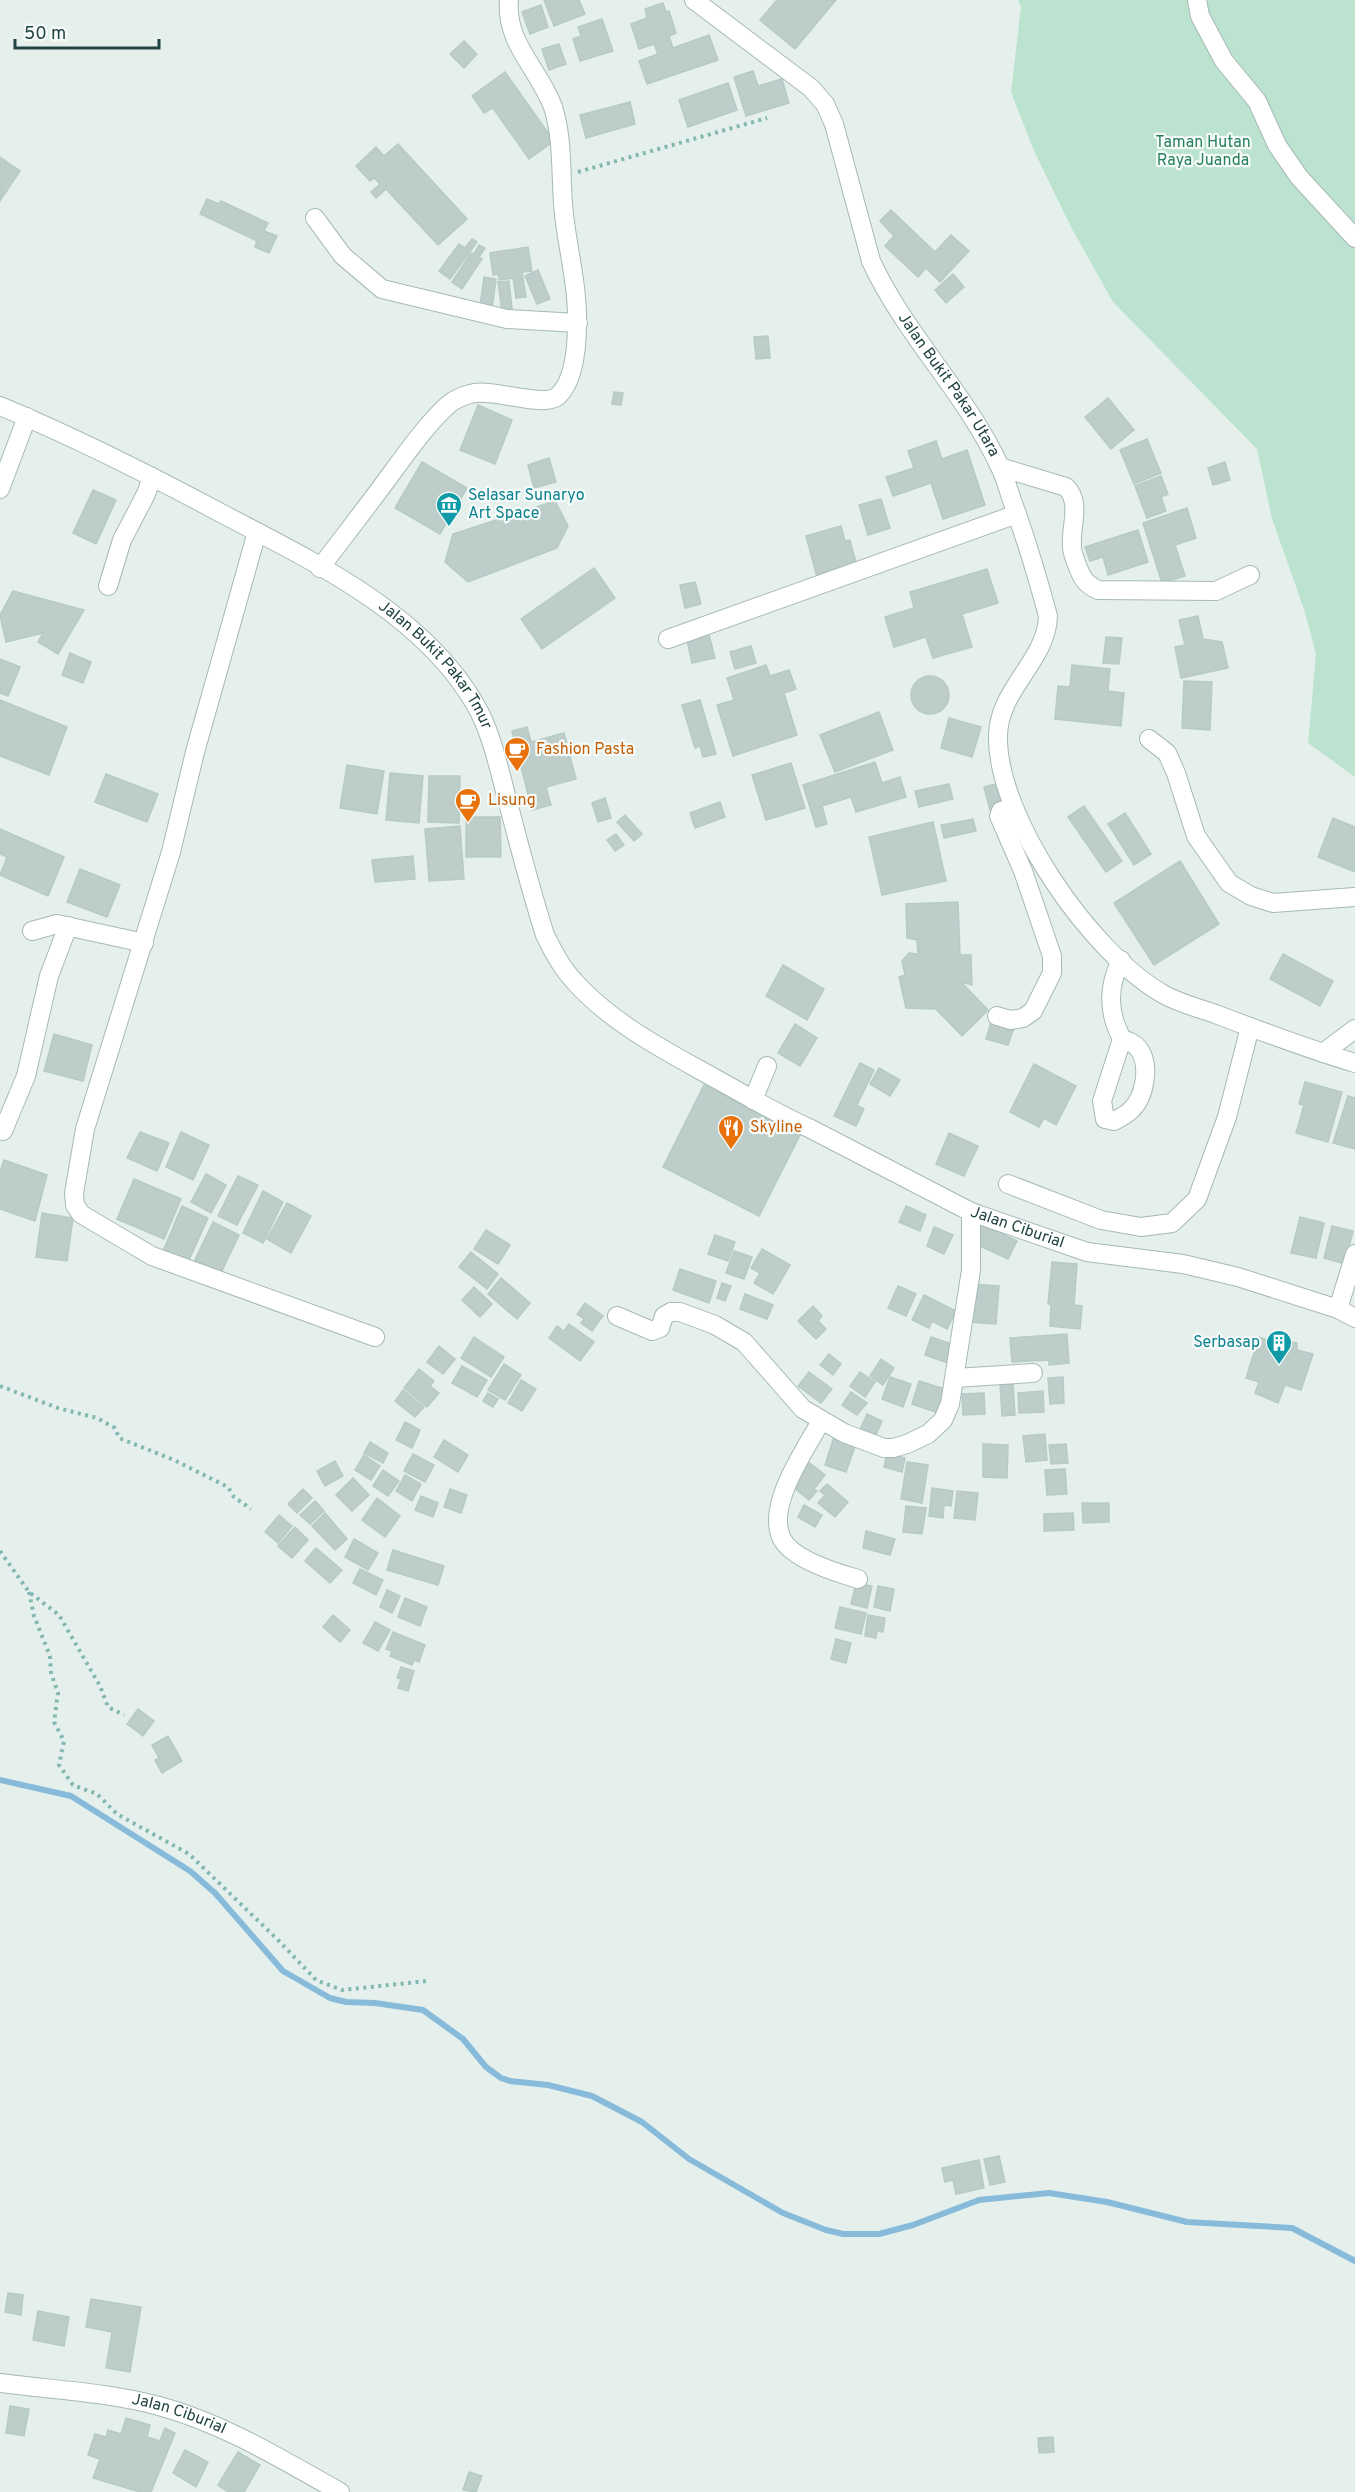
<svg xmlns="http://www.w3.org/2000/svg" width="1355" height="2492" viewBox="0 0 1355 2492" font-family="Overpass,sans-serif">
<style>
.green{fill:#bce3cf}
.lines{fill:none;stroke-linecap:round;stroke-linejoin:round}
.stream{stroke:#88bbda;stroke-width:6}
.building{fill:#bdceca;stroke:#b6cac6;stroke-width:1.5}
.minor-casing{stroke:#a6b9b7;stroke-width:20}
.path{stroke:#82b7b2;stroke-width:4;stroke-dasharray:3 4.5;stroke-linecap:butt}
.minor{stroke:#fff;stroke-width:18}
.labels{text-anchor:middle;dominant-baseline:central;stroke-width:4.5;stroke-linejoin:round;paint-order:stroke}
.park-label{font-size:16px;fill:#27805d;stroke:#f6fbfa}
.street-label{font-size:16px;fill:#214443;stroke:#f6fbfa}
.culture-label{font-size:16px;fill:#0d838f;stroke:#f6fbfa;text-anchor:start}
.food-label{font-size:16px;fill:#c56008;stroke:#f6fbfa;text-anchor:start}
</style>
<rect width="100%" height="100%" fill="#e5f0ed"/>
<polygon class="green" points="1018,0 1355,0 1355,777 1308,743 1316,654 1304,609 1272,519 1257,449 1113,302 1071,227 1034,151 1011,92 1021,7"/>
<g class="lines">
<polyline class="stream" points="0,1780 71,1796 190,1871 215,1893 283,1971 330,1998 346,2002 375,2003 423,2010 463,2039 486,2067 501,2078 510,2081 548,2085 592,2096 642,2122 689,2159 783,2213 826,2230 843,2234 879,2234 913,2225 979,2200 1049,2193 1107,2202 1187,2222 1292,2228 1355,2261"/>
</g>
<g class="building">
<polygon points="544,0 579,0 585,14 554,26"/>
<polygon points="777,0 836,0 795,49 760,20"/>
<polygon points="663,3 666,12 669,11 676,33 669,36 673,48 709,35 718,60 647,84 639,61 658,54 654,44 639,49 631,24 647,18 645,9"/>
<polygon points="541,5 548,27 530,34 522,12"/>
<polygon points="602,19 613,51 580,61 573,39 581,36 578,27"/>
<polygon points="464,41 477,54 464,68 450,54"/>
<polygon points="559,44 566,64 549,70 542,49"/>
<polygon points="753,71 758,86 782,79 789,103 746,116 734,77"/>
<polygon points="505,72 554,141 529,159 493,108 484,113 472,96"/>
<polygon points="728,83 737,110 688,127 679,100"/>
<polygon points="630,102 635,124 586,138 580,115"/>
<polygon points="398,144 467,219 438,245 386,189 376,198 371,192 380,184 374,178 370,181 356,166 376,147 384,156"/>
<polygon points="0,157 20,171 0,201"/>
<polygon points="207,199 219,204 221,201 268,223 264,231 277,236 269,253 255,247 257,241 200,214"/>
<polygon points="891,210 935,252 951,235 969,251 940,282 926,268 918,277 885,246 894,236 880,221"/>
<polygon points="472,239 477,242 450,279 439,271 459,244 465,248"/>
<polygon points="479,245 485,248 479,257 482,259 462,289 452,282 471,253 474,254"/>
<polygon points="528,247 532,271 522,272 526,297 516,298 513,278 499,280 498,274 493,275 490,253"/>
<polygon points="538,270 550,299 537,304 525,276"/>
<polygon points="953,274 964,287 946,303 935,290"/>
<polygon points="484,277 496,279 492,308 480,306"/>
<polygon points="509,281 512,309 502,311 498,282"/>
<polygon points="768,336 770,358 756,359 754,337"/>
<polygon points="614,392 623,393 621,405 612,404"/>
<polygon points="1108,398 1134,430 1111,449 1085,417"/>
<polygon points="478,405 512,420 495,464 460,450"/>
<polygon points="1147,439 1161,473 1134,484 1120,450"/>
<polygon points="936,441 942,459 967,450 985,505 943,519 931,483 893,496 886,477 914,468 908,451"/>
<polygon points="549,458 556,482 534,488 528,465"/>
<polygon points="422,462 467,488 440,534 395,508"/>
<polygon points="1225,462 1230,480 1213,485 1208,468"/>
<polygon points="1161,476 1168,494 1161,497 1166,511 1147,518 1135,486"/>
<polygon points="93,490 116,500 96,544 73,533"/>
<polygon points="881,499 890,528 868,535 859,505"/>
<polygon points="555,501 568,526 557,548 468,582 445,562 453,534"/>
<polygon points="1187,508 1196,538 1175,545 1185,576 1162,583 1143,523"/>
<polygon points="841,526 845,541 850,540 857,566 817,577 806,536"/>
<polygon points="1138,530 1148,562 1108,575 1103,557 1090,561 1085,547"/>
<polygon points="594,568 615,598 542,649 521,619"/>
<polygon points="987,569 998,603 962,614 972,647 933,658 926,637 894,647 885,617 914,608 910,592"/>
<polygon points="695,582 701,604 685,608 680,585"/>
<polygon points="13,591 84,610 58,654 38,642 43,633 6,642 0,615"/>
<polygon points="1198,616 1203,639 1222,642 1228,668 1181,678 1175,647 1185,645 1179,620"/>
<polygon points="709,635 715,658 692,663 687,640"/>
<polygon points="1106,637 1122,638 1119,664 1103,663"/>
<polygon points="751,646 756,663 735,669 730,652"/>
<polygon points="70,653 91,662 83,683 62,675"/>
<polygon points="0,659 20,667 8,696 0,693"/>
<polygon points="766,665 770,676 789,670 796,689 784,693 797,735 733,756 717,705 734,700 727,678"/>
<polygon points="1072,665 1110,669 1108,691 1124,693 1121,726 1055,719 1058,686 1070,687"/>
<circle cx="930" cy="695" r="19"/>
<polygon points="1184,681 1212,682 1210,730 1182,728"/>
<polygon points="0,700 67,727 49,775 0,756"/>
<polygon points="700,700 716,754 703,757 700,746 695,748 682,705"/>
<polygon points="879,712 893,750 835,772 820,735"/>
<polygon points="949,718 981,727 972,757 941,748"/>
<polygon points="527,727 531,742 564,733 576,779 546,787 551,805 532,810 512,731"/>
<polygon points="875,762 882,783 900,777 906,797 856,812 851,797 822,806 827,824 816,827 803,785"/>
<polygon points="791,763 805,808 766,820 752,775"/>
<polygon points="347,765 384,771 377,814 340,808"/>
<polygon points="390,773 423,776 419,823 386,820"/>
<polygon points="106,774 158,794 147,822 95,802"/>
<polygon points="429,776 460,776 459,823 428,822"/>
<polygon points="949,784 953,799 919,807 915,791"/>
<polygon points="996,784 1002,806 990,810 984,787"/>
<polygon points="605,798 611,818 598,822 592,803"/>
<polygon points="720,802 725,817 695,828 690,813"/>
<polygon points="1084,806 1122,861 1106,872 1068,817"/>
<polygon points="1125,813 1151,854 1134,865 1108,824"/>
<polygon points="625,815 642,834 634,841 617,822"/>
<polygon points="466,817 500,817 501,857 466,857"/>
<polygon points="1333,818 1355,827 1355,872 1318,857"/>
<polygon points="973,819 976,831 944,838 941,825"/>
<polygon points="933,822 946,881 882,895 869,837"/>
<polygon points="460,826 464,879 429,881 425,829"/>
<polygon points="0,829 64,857 48,896 0,875 7,857 0,854"/>
<polygon points="616,834 624,845 615,851 607,840"/>
<polygon points="413,856 415,879 375,882 372,860"/>
<polygon points="1180,861 1219,924 1154,965 1114,903"/>
<polygon points="80,869 120,885 107,917 67,902"/>
<polygon points="958,902 960,955 971,955 972,985 961,982 988,1010 962,1036 936,1009 906,1008 899,977 905,975 902,961 909,953 918,954 917,940 907,938 906,904"/>
<polygon points="1283,954 1333,981 1320,1006 1270,979"/>
<polygon points="783,965 824,989 807,1020 766,996"/>
<polygon points="991,1022 1014,1028 1008,1045 986,1039"/>
<polygon points="795,1024 817,1038 800,1066 778,1053"/>
<polygon points="54,1034 92,1045 83,1081 44,1071"/>
<polygon points="860,1063 874,1070 857,1105 864,1109 856,1126 834,1116"/>
<polygon points="1034,1064 1076,1086 1056,1125 1044,1118 1039,1127 1010,1112"/>
<polygon points="879,1068 900,1080 890,1096 870,1084"/>
<polygon points="1305,1082 1342,1092 1328,1142 1296,1133 1304,1105 1299,1104"/>
<polygon points="704,1085 800,1135 759,1216 663,1167"/>
<polygon points="1348,1096 1355,1098 1355,1149 1333,1143"/>
<polygon points="140,1132 169,1143 157,1171 127,1158"/>
<polygon points="181,1132 209,1145 193,1180 166,1167"/>
<polygon points="949,1133 978,1146 964,1176 936,1164"/>
<polygon points="4,1160 47,1175 35,1221 0,1209 0,1172"/>
<polygon points="206,1174 226,1185 211,1213 191,1202"/>
<polygon points="238,1176 258,1185 237,1225 218,1216"/>
<polygon points="134,1179 181,1199 164,1239 117,1219"/>
<polygon points="263,1191 283,1202 263,1243 243,1233"/>
<polygon points="287,1203 311,1216 291,1253 267,1239"/>
<polygon points="182,1206 208,1218 188,1262 163,1251"/>
<polygon points="906,1206 926,1215 920,1231 899,1222"/>
<polygon points="42,1213 73,1218 67,1261 36,1257"/>
<polygon points="1300,1217 1324,1223 1316,1258 1291,1253"/>
<polygon points="213,1222 239,1235 220,1275 194,1262"/>
<polygon points="982,1224 1017,1241 1008,1259 973,1243"/>
<polygon points="1332,1226 1353,1231 1345,1264 1324,1258"/>
<polygon points="934,1227 953,1235 944,1254 927,1246"/>
<polygon points="486,1230 510,1245 498,1264 474,1249"/>
<polygon points="715,1235 735,1242 728,1261 708,1254"/>
<polygon points="762,1249 790,1265 773,1294 754,1283 760,1273 751,1268"/>
<polygon points="734,1251 752,1257 744,1279 726,1273"/>
<polygon points="471,1252 498,1274 487,1289 459,1267"/>
<polygon points="1052,1262 1077,1264 1074,1305 1082,1306 1080,1329 1050,1326 1051,1304 1048,1304"/>
<polygon points="680,1269 716,1281 709,1303 673,1290"/>
<polygon points="501,1278 530,1303 517,1319 488,1294"/>
<polygon points="722,1283 731,1286 725,1301 717,1298"/>
<polygon points="971,1284 999,1286 996,1324 968,1322"/>
<polygon points="898,1286 916,1294 906,1316 888,1308"/>
<polygon points="474,1287 492,1304 480,1317 462,1300"/>
<polygon points="745,1294 773,1305 767,1319 740,1309"/>
<polygon points="924,1295 956,1311 947,1329 932,1321 929,1328 912,1320"/>
<polygon points="585,1303 603,1316 592,1331 581,1323 584,1319 577,1314"/>
<polygon points="813,1306 822,1316 818,1321 826,1329 816,1339 798,1321"/>
<polygon points="569,1324 594,1342 580,1361 549,1338 557,1326 564,1331"/>
<polygon points="1067,1334 1069,1363 1049,1365 1049,1360 1012,1362 1010,1338"/>
<polygon points="474,1337 504,1357 491,1377 461,1358"/>
<polygon points="931,1337 954,1345 948,1363 925,1355"/>
<polygon points="1259,1337 1278,1344 1279,1339 1297,1343 1297,1350 1313,1354 1301,1390 1285,1385 1278,1403 1255,1393 1259,1382 1246,1378"/>
<polygon points="439,1346 455,1359 443,1374 427,1362"/>
<polygon points="829,1354 841,1364 833,1375 820,1365"/>
<polygon points="881,1359 894,1368 883,1385 870,1376"/>
<polygon points="504,1364 521,1375 505,1400 488,1390"/>
<polygon points="462,1366 487,1380 477,1397 452,1383"/>
<polygon points="419,1369 434,1381 430,1386 439,1393 427,1407 404,1388"/>
<polygon points="809,1372 832,1389 821,1403 798,1386"/>
<polygon points="860,1372 875,1382 865,1397 850,1386"/>
<polygon points="890,1377 911,1384 903,1407 882,1399"/>
<polygon points="1063,1377 1064,1403 1050,1404 1048,1378"/>
<polygon points="521,1380 536,1389 522,1411 508,1403"/>
<polygon points="919,1381 945,1389 938,1413 912,1404"/>
<polygon points="1013,1383 1015,1415 1002,1416 1000,1384"/>
<polygon points="403,1390 424,1407 415,1417 395,1401"/>
<polygon points="1043,1391 1044,1412 1019,1413 1018,1393"/>
<polygon points="851,1392 867,1403 857,1415 842,1405"/>
<polygon points="488,1393 498,1399 493,1407 483,1401"/>
<polygon points="984,1393 985,1414 963,1415 962,1394"/>
<polygon points="867,1414 882,1421 874,1439 859,1432"/>
<polygon points="405,1422 420,1430 412,1448 396,1440"/>
<polygon points="1045,1434 1047,1460 1026,1462 1023,1436"/>
<polygon points="834,1437 856,1444 846,1472 825,1465"/>
<polygon points="444,1440 468,1455 458,1472 434,1457"/>
<polygon points="370,1442 388,1453 383,1463 364,1453"/>
<polygon points="983,1444 1008,1445 1007,1478 983,1477"/>
<polygon points="1066,1444 1068,1463 1051,1464 1049,1445"/>
<polygon points="887,1453 905,1458 902,1472 884,1467"/>
<polygon points="413,1454 434,1465 425,1482 404,1471"/>
<polygon points="364,1455 380,1466 371,1480 355,1470"/>
<polygon points="335,1461 343,1476 325,1486 317,1471"/>
<polygon points="807,1461 825,1475 814,1489 817,1491 809,1500 793,1487"/>
<polygon points="907,1462 928,1465 922,1503 901,1499"/>
<polygon points="1065,1469 1067,1494 1047,1495 1045,1470"/>
<polygon points="383,1470 399,1481 388,1496 373,1486"/>
<polygon points="405,1475 421,1484 412,1501 396,1491"/>
<polygon points="353,1478 369,1495 352,1511 336,1495"/>
<polygon points="827,1484 848,1502 835,1517 818,1503 825,1495 820,1491"/>
<polygon points="932,1488 953,1491 951,1506 944,1505 943,1518 929,1516"/>
<polygon points="303,1489 312,1498 297,1513 288,1504"/>
<polygon points="450,1489 467,1495 461,1513 444,1507"/>
<polygon points="957,1491 978,1493 975,1520 954,1518"/>
<polygon points="421,1496 438,1503 433,1517 415,1510"/>
<polygon points="377,1498 400,1516 385,1537 362,1520"/>
<polygon points="315,1501 324,1511 310,1524 300,1515"/>
<polygon points="1082,1503 1109,1503 1109,1522 1083,1523"/>
<polygon points="804,1505 822,1515 815,1527 798,1517"/>
<polygon points="906,1506 926,1508 922,1534 903,1532"/>
<polygon points="325,1513 347,1539 335,1550 312,1526"/>
<polygon points="1073,1513 1074,1530 1044,1531 1044,1514"/>
<polygon points="279,1515 292,1526 278,1543 265,1532"/>
<polygon points="295,1527 308,1540 292,1558 278,1546"/>
<polygon points="866,1531 895,1539 890,1555 863,1548"/>
<polygon points="354,1539 378,1553 368,1570 345,1557"/>
<polygon points="316,1548 342,1570 330,1583 305,1561"/>
<polygon points="393,1550 444,1566 438,1585 387,1570"/>
<polygon points="360,1569 383,1580 376,1595 353,1583"/>
<polygon points="856,1583 872,1586 867,1608 851,1604"/>
<polygon points="878,1586 894,1589 890,1611 874,1607"/>
<polygon points="387,1590 400,1596 392,1613 380,1607"/>
<polygon points="405,1598 427,1607 420,1626 398,1617"/>
<polygon points="840,1607 866,1613 861,1634 835,1628"/>
<polygon points="333,1615 350,1630 340,1642 323,1627"/>
<polygon points="868,1615 885,1618 883,1632 877,1631 876,1638 865,1636"/>
<polygon points="375,1622 390,1630 378,1651 363,1643"/>
<polygon points="393,1632 425,1645 419,1662 414,1660 412,1665 390,1656 392,1651 386,1649"/>
<polygon points="836,1639 851,1643 846,1663 831,1659"/>
<polygon points="401,1667 414,1671 408,1691 398,1688 401,1679 397,1678"/>
<polygon points="138,1709 154,1721 143,1736 127,1724"/>
<polygon points="168,1736 182,1761 162,1773 155,1760 159,1758 152,1745"/>
<polygon points="999,2156 1005,2182 990,2185 984,2159"/>
<polygon points="979,2160 984,2188 956,2194 953,2180 945,2182 942,2168"/>
<polygon points="8,2293 23,2295 21,2315 5,2312"/>
<polygon points="91,2299 141,2307 130,2372 106,2368 112,2332 86,2327"/>
<polygon points="38,2311 69,2317 64,2346 33,2340"/>
<polygon points="10,2406 29,2409 24,2436 6,2433"/>
<polygon points="126,2418 150,2425 147,2437 160,2441 165,2428 175,2433 151,2492 140,2492 93,2478 100,2459 88,2455 95,2434 106,2437 108,2430 121,2434"/>
<polygon points="1053,2437 1054,2452 1039,2453 1038,2438"/>
<polygon points="185,2450 208,2462 196,2487 173,2473"/>
<polygon points="238,2452 260,2465 244,2492 228,2492 218,2485"/>
<polygon points="469,2472 482,2476 476,2492 463,2490"/>
</g>
<g class="lines">
<defs>
<g id="minor">
<path id="s1" d="M694,0l117,88 14,16 9,20 37,137c34,74 95,132 129,206 6,12 9,26 14,39 13,36 24,73 34,110 -1,44 -49,73 -50,119 -2,83 94,219 165,259 17,10 37,14 55,21 45,17 90,34 137,48"/>
<polyline points="1197,0 1200,16 1224,61 1257,101 1277,145 1299,177 1355,238"/>
<polyline points="315,218 343,256 382,289 507,319 578,323"/>
<path id="s2" d="M0,406c74,31 146,67 217,105 91,48 204,100 258,193 16,27 23,61 31,91 12,46 24,93 39,140 8,16 16,32 29,46 38,43 94,71 144,99 31,17 61,35 93,49l160,83 116,40 96,12 55,13 100,32 17,9"/>
<path d="M1000,467l66,20c16,16 4,39 6,60 0,6 3,12 5,18 5,13 8,19 21,25l118,1 34,-16"/>
<polyline points="0,489 27,417"/>
<polyline points="257,532 195,752 171,852 85,1129 74,1193 75,1205 81,1214 152,1256 375,1337"/>
<path d="M320,568c25,-33 50,-65 74,-98 17,-23 34,-47 55,-66 5,-4 14,-8 21,-10 22,-7 73,15 88,2 17,-16 19,-51 19,-73 1,-34 -9,-74 -13,-108 -4,-35 0,-74 -11,-108 -14,-38 -48,-64 -44,-107"/>
<polyline points="108,586 122,540 146,494 152,477"/>
<polyline points="668,639 1017,514"/>
<polyline points="1149,739 1167,753 1176,773 1196,836 1229,883 1251,896 1273,903 1355,897"/>
<polyline points="32,931 57,924 144,943"/>
<path d="M1121,960c-14,28 -13,53 1,79l-20,62 3,18 9,2c6,-3 12,-6 17,-11 14,-13 20,-46 7,-62 -4,-5 -10,-7 -16,-9"/>
<polyline points="997,1016 1010,1020 1023,1018 1033,1011 1052,973 1052,956 1023,871 999,816 1001,811 1013,807"/>
<polyline points="1323,1053 1355,1029"/>
<polyline points="753,1100 767,1066"/>
<polyline points="3,1131 26,1076 49,976 68,926"/>
<polyline points="1008,1184 1101,1220 1141,1227 1172,1223 1197,1199 1227,1117 1250,1027"/>
<polyline points="1338,1309 1355,1254"/>
<polyline points="617,1316 652,1331 660,1328 664,1316 671,1312 680,1312 715,1325 744,1342 803,1409 844,1433 884,1448 893,1448 907,1444 928,1434 943,1420 950,1404 971,1270 971,1212"/>
<polyline points="955,1378 1033,1373"/>
<path d="M821,1421c-15,28 -56,85 -39,118 10,20 55,34 76,40"/>
<path id="s3" d="M0,2383c53,7 107,9 159,23 64,17 124,54 181,86"/>
</g>
</defs>
<use href="#minor" class="minor-casing"/>
<g class="path">
<polyline points="578,172 767,118"/>
<polyline points="0,1386 58,1408 97,1418 115,1428 119,1438 174,1460 228,1487 234,1497 251,1509"/>
<polyline points="0,1551 29,1592 59,1615 100,1686 108,1707 124,1715"/>
<polyline points="29,1592 34,1616 50,1656 51,1673 58,1693 54,1722 64,1741 59,1765 73,1785 97,1794 117,1814 189,1854 278,1940 316,1980 342,1990 427,1981"/>
</g>
<use href="#minor" class="minor"/>
</g>
<defs>
<symbol id="museum-pin" viewBox="-11 -11 22 30"><path d="M0 17L-7.5 6A9.5 9.5 0 1 1 7.5 6Z" fill="#0f9aa8" stroke="#f6fbfa"/><path d="M0-6L6-3V-2H-6V-3ZM-5-1h2V3h-2ZM-1-1h2V3h-2ZM3-1h2V3H3ZM-6 4H6V6H-6Z" fill="#fff"/></symbol>
<symbol id="cafe-pin" viewBox="-11 -11 22 30"><path d="M0 17L-7.5 6A9.5 9.5 0 1 1 7.5 6Z" fill="#e8710a" stroke="#f6fbfa"/><path d="M-5.5-4.5H6V0H3Q3 3.5 0 3.5H-2.5Q-5.5 3.5-5.5 0ZM3-3.2v2h1.7v-2ZM-6 4.5H4V6H-6Z" fill="#fff"/></symbol>
<symbol id="restaurant-pin" viewBox="-11 -11 22 30"><path d="M0 17L-7.5 6A9.5 9.5 0 1 1 7.5 6Z" fill="#e8710a" stroke="#f6fbfa"/><path d="M-5-6h1v4h1v-4h1v4h1v-4h1v5L-1.5 .5V6h-2V.5L-5-1ZM5-6V6H3V1.5H1.5Q1.5-4 5-6Z" fill="#fff"/></symbol>
<symbol id="building-pin" viewBox="-11 -11 22 30"><path d="M0 17L-7.5 6A9.5 9.5 0 1 1 7.5 6Z" fill="#0f9aa8" stroke="#f6fbfa"/><path d="M-4-6H4V6H1V3H-1V6H-4ZM-2.5-4.3h1.7v1.8h-1.7ZM.8-4.3h1.7v1.8H.8ZM-2.5-1h1.7V.8h-1.7ZM.8-1h1.7V.8H.8Z" fill="#fff"/></symbol>
</defs>
<g fill-rule="evenodd">
<use href="#museum-pin" x="434" y="490" width="30" height="40"/>
<use href="#cafe-pin" x="502" y="735" width="30" height="40"/>
<use href="#cafe-pin" x="453" y="786" width="30" height="40"/>
<use href="#restaurant-pin" x="716" y="1113" width="30" height="40"/>
<use href="#building-pin" x="1264" y="1328" width="30" height="40"/>
</g>
<g class="labels">
<g class="park-label">
<text x="1203" y="143">Taman Hutan<tspan x="1203" dy="18">Raya Juanda</tspan></text>
</g>
<g class="street-label">
<text stroke="none"><textPath href="#s1" startOffset="478">Jalan Bukit Pakar Utara</textPath></text>
<text stroke="none"><textPath href="#s2" startOffset="512">Jalan Bukit Pakar Tmur</textPath></text>
<text stroke="none"><textPath href="#s2" startOffset="1374">Jalan Ciburial</textPath></text>
<text stroke="none"><textPath href="#s3" startOffset="182">Jalan Ciburial</textPath></text>
</g>
<g class="culture-label">
<text x="468" y="496">Selasar Sunaryo<tspan x="468" dy="18">Art Space</tspan></text>
<text x="1260" y="1343" text-anchor="end">Serbasap</text>
</g>
<g class="food-label">
<text x="536" y="750">Fashion Pasta</text>
<text x="488" y="801">Lisung</text>
<text x="750" y="1128">Skyline</text>
</g>
</g>
<path d="M15 39v9h144v-9" fill="none" stroke="#214443" stroke-width="3"/>
<text x="24" y="39" font-size="18" fill="#214443" stroke="#f6fbfa" stroke-width="4.5" paint-order="stroke">50 m</text>
</svg>
